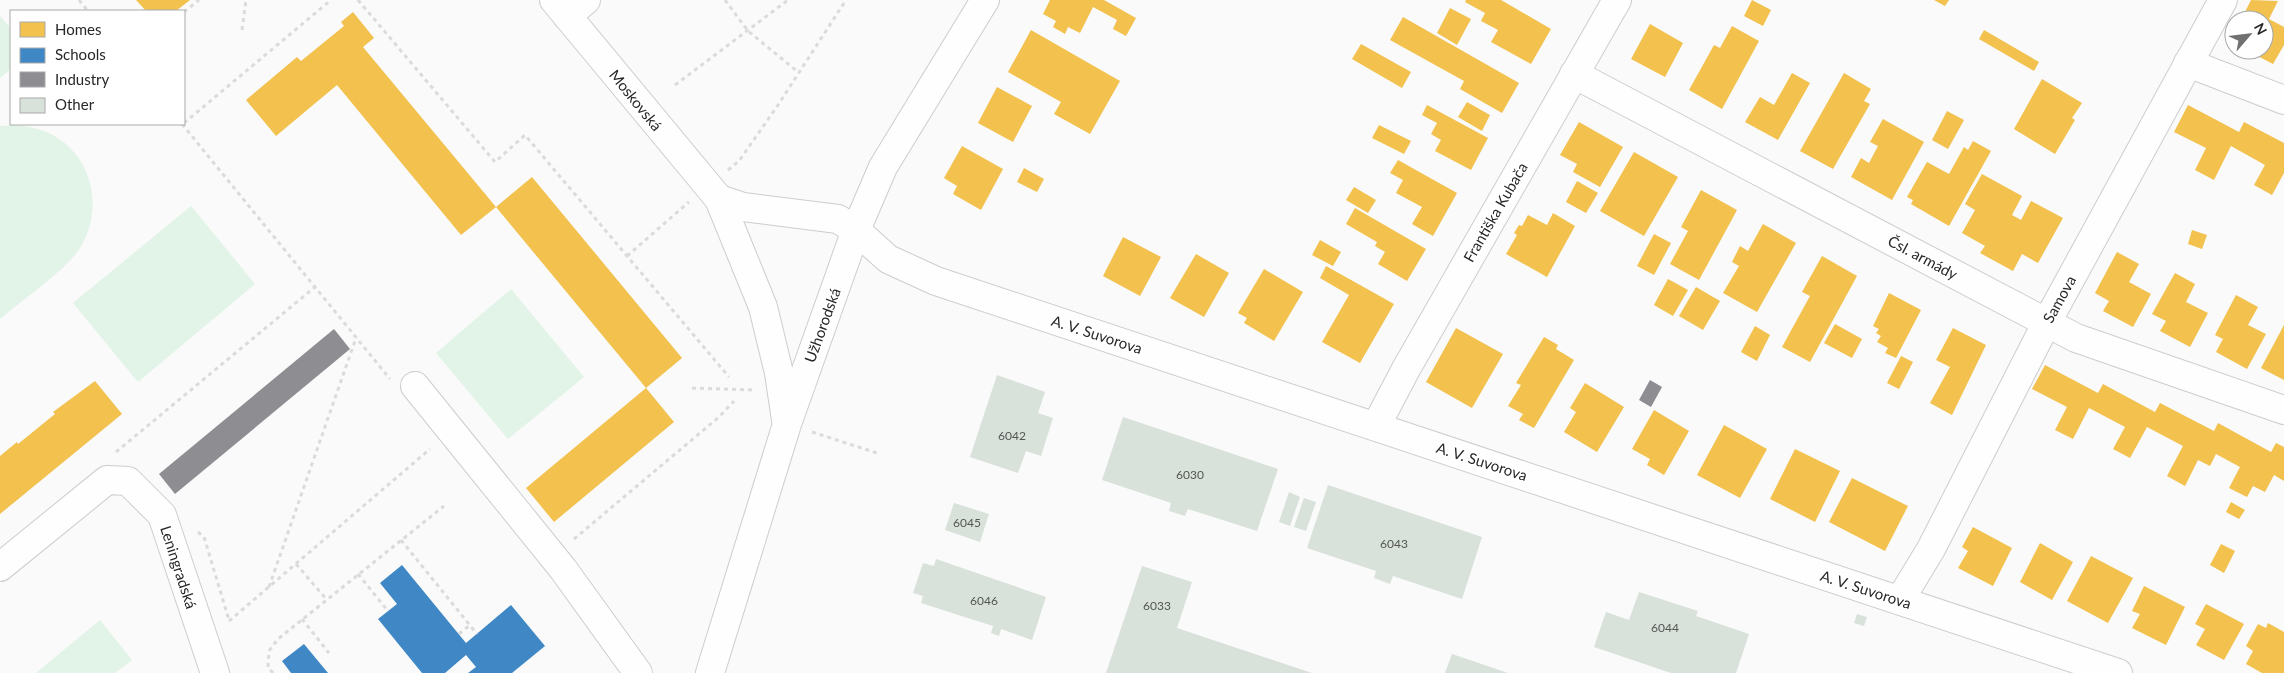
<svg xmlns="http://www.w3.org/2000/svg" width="2284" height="673" viewBox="0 0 2284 673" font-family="Lato,sans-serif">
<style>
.green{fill:#e2f4e7}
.homes{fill:#f2c14e}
.schools{fill:#3f88c5}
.industry{fill:#8d8d92}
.building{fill:#d9e1db}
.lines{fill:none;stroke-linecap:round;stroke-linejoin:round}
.minor-casing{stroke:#cccdcc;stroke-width:30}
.path{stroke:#dadbda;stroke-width:3;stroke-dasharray:4 4;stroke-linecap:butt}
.minor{stroke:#fefefe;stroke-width:28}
.labels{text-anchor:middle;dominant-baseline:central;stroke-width:5;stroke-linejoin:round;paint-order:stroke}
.number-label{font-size:12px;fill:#535653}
.street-label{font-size:15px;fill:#262726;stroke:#fff}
</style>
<rect width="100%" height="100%" fill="#f9faf9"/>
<g class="green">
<polygon points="0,16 11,29 11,69 0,78"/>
<path d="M16,125c14,2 28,4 40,12 40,24 47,78 22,114 -14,20 -57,50 -78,68v-193z"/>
<polygon points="191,206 255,284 138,382 73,303"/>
<polygon points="511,289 584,377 508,439 436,353"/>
<polygon points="100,620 132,660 115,673 36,673"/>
</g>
<g class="homes">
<polygon points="136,0 190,0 176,11 146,11"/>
<polygon points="1050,0 1104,0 1136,18 1126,36 1113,29 1117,20 1093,7 1080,33 1068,27 1065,34 1053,27 1056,21 1043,14"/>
<polygon points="1466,0 1501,0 1551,29 1531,64 1491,42 1498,30 1481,21 1485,13 1465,2"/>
<polygon points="1752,0 1771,10 1763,26 1744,16"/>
<polygon points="1934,0 1949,0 1945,6"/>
<polygon points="2251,0 2278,1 2269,19 2284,27 2284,45 2273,64 2246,50 2264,50 2264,20 2241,20"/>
<polygon points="1450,8 1471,19 1457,45 1437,33"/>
<polygon points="353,12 374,38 363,47 496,207 532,177 682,358 646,388 674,422 554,522 526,488 646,388 496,207 461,235 337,85 276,136 246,100 297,57 301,61 344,26 341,22"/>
<polygon points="1403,17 1519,83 1502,113 1460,89 1464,81 1390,40"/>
<polygon points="1650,24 1683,43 1665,77 1631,59"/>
<polygon points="1732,26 1759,41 1722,109 1689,90 1714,45 1720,48"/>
<polygon points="1031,30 1120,81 1090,134 1054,114 1061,102 1008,72"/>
<polygon points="1984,30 2039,62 2034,71 1979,39"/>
<polygon points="1361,44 1411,72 1402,88 1352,59"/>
<polygon points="1792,73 1810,83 1778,140 1745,122 1760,97 1774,105"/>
<polygon points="1844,73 1871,89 1864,101 1870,104 1833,169 1800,151"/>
<polygon points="2042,79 2082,103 2072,118 2075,120 2055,154 2014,129"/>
<polygon points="997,87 1032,106 1013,142 978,123"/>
<polygon points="1467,102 1490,115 1482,131 1458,117"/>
<polygon points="1427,105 1488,138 1471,170 1435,151 1441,140 1431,134 1437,123 1422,115"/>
<polygon points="2188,105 2239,132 2244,122 2284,143 2284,173 2272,195 2254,185 2265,165 2231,146 2214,180 2195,170 2206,148 2174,132"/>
<polygon points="1947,111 1964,120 1948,149 1932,140"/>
<polygon points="1883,119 1924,142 1892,200 1851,177 1861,158 1869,163 1878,146 1870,142"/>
<polygon points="1579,122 1623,147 1600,187 1573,172 1577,164 1560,155"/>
<polygon points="1379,125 1411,141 1404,154 1372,138"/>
<polygon points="1973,141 1991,151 1949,226 1911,204 1913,200 1907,197 1927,162 1949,174 1964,147 1968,150"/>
<polygon points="962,146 1003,169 981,210 953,194 957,186 944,178"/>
<polygon points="1634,152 1678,177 1644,236 1600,211"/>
<polygon points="1398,160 1457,193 1433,236 1412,224 1422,207 1396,193 1403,180 1390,173"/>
<polygon points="1024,168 1044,179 1037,192 1017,182"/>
<polygon points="1982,174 2022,196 2012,215 2021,220 2031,201 2063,218 2038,263 2022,254 2013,271 1980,253 1985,246 1962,233 1975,210 1965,204"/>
<polygon points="1577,181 1598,193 1586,213 1566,202"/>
<polygon points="1354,187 1376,200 1368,213 1346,200"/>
<polygon points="1701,190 1737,210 1699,280 1670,264 1688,231 1681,227"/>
<polygon points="1355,208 1426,249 1407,281 1378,264 1385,252 1375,246 1377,242 1346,224"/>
<polygon points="1553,213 1575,226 1547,277 1506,254 1517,235 1514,233 1519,225 1522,226 1528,215 1547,225"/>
<polygon points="1763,224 1796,243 1757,312 1723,293 1739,266 1732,262 1740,246 1748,251"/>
<polygon points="2192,230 2207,235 2202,249 2188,244"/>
<polygon points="1654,234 1671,243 1654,275 1637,266"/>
<polygon points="1123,237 1161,257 1140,296 1103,276"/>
<polygon points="1320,240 1341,252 1333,266 1312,255"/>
<polygon points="2117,252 2139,264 2129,282 2151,294 2133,327 2103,311 2109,301 2095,293"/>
<polygon points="1196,254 1229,273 1204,317 1170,298"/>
<polygon points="1822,256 1857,276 1810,362 1782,347 1810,296 1802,292"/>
<polygon points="1326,266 1394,304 1360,363 1322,342 1349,295 1320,278"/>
<polygon points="1264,269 1303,292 1274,341 1244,323 1247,318 1238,313"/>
<polygon points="2175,273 2195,284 2186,302 2208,313 2190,347 2160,331 2166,321 2152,314"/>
<polygon points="1668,279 1688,290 1673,316 1654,305"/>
<polygon points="1696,287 1720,301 1703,330 1679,316"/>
<polygon points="1889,293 1921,310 1896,358 1885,353 1888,348 1877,342 1881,336 1876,333 1879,329 1873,326"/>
<polygon points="2236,295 2258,307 2248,325 2266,334 2247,369 2216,352 2223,339 2215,335"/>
<polygon points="1835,324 1862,339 1852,358 1824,343"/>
<polygon points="2284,325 2284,380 2261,368"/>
<polygon points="1755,326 1770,335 1757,361 1741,352"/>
<polygon points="1456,328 1503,354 1472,408 1426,382"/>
<polygon points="1953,328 1986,345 1952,415 1930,403 1950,367 1936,360"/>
<polygon points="1544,337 1558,345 1556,349 1574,360 1534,428 1519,420 1523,414 1508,406 1521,385 1516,383"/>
<polygon points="1901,356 1913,362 1899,389 1887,383"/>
<polygon points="2045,365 2098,393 2103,384 2155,412 2160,403 2214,431 2218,423 2271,452 2276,443 2284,447 2284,481 2274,475 2265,492 2253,486 2247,497 2229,488 2240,467 2216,454 2210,466 2198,460 2185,486 2167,476 2183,446 2147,427 2130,458 2113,449 2125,427 2089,408 2073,439 2055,430 2067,407 2032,389"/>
<polygon points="95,381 122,414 0,514 0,456 17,442 18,444 55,414 53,412"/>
<polygon points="1585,383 1624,407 1597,452 1564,432 1576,412 1570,408"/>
<polygon points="1654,410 1689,431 1664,475 1647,465 1650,459 1632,449"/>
<polygon points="1724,425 1767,449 1740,498 1697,475"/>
<polygon points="1795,449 1840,471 1815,522 1770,499"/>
<polygon points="1852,478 1908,506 1885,551 1829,522"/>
<polygon points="2231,502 2245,510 2239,519 2226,512"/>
<polygon points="1973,527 2012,548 1993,586 1958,568 1968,551 1962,547"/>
<polygon points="2040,543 2073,562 2052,600 2020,582"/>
<polygon points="2221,544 2235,551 2224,573 2210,565"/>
<polygon points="2091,556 2133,578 2108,623 2067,601"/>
<polygon points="2144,586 2185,607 2166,645 2132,628 2140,614 2132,611"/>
<polygon points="2206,604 2244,624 2224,660 2196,645 2205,629 2195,624"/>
<polygon points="2268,623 2284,632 2284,673 2262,673 2246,664 2253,651 2246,646 2258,624 2266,628"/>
</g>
<g class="schools">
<polygon points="402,565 466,643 511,605 545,646 512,673 468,673 476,667 466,655 445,673 422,673 378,619 397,604 380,583"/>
<polygon points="304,644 328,673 291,673 282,661"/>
</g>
<g class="industry">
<polygon points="334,329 350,349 175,494 159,474"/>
<polygon points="1650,380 1662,387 1651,407 1639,400"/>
</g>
<g class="building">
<polygon points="997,375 1045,392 1038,413 1053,418 1041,456 1026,451 1018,473 970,457"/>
<polygon points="1123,417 1278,469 1257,531 1188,509 1185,516 1169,511 1171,503 1102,480"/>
<polygon points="1328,485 1482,537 1462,599 1393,576 1390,584 1374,578 1376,571 1307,548"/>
<polygon points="1289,492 1300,497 1290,526 1279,522"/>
<polygon points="1304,498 1316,502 1306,531 1294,527"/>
<polygon points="954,503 989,514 980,542 945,530"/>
<polygon points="936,559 1046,597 1032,640 1001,629 999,636 991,633 993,626 921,603 923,596 913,593 923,563 934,566"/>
<polygon points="1142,566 1192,582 1177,628 1312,673 1106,673"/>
<polygon points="1639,592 1698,611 1696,616 1749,634 1736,673 1671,673 1594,647 1606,612 1629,620"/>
<polygon points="1857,614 1867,617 1864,626 1854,623"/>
<polygon points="1452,654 1508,673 1445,673"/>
</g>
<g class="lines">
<defs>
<g id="minor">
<polyline points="554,0 719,199 763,307 779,373 786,420"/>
<polyline points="567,16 586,0"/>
<polyline points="2188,63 2284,100"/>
<polyline points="1574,74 2076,338 2284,410"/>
<polyline points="719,199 743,207 838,219 856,230 888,259 936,281 2118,673"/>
<polyline points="415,386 563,569 638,673"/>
<polyline points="1376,426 1406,369 1617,0"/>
<polyline points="0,567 107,480 128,481 162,515 215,673"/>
<polyline points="1900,600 1931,549 2047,322 2223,0"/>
<polyline points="710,673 787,424 856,230 883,167 985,0"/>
</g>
</defs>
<use href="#minor" class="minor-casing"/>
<g class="path">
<polyline points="79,0 88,11"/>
<polyline points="358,0 495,162 525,135 729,377"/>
<polyline points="725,0 748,31 798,72"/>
<polyline points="184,12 199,0"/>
<polyline points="242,30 246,0"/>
<polyline points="675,85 788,0"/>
<polyline points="184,123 331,0"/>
<polyline points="182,124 390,379"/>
<polyline points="728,170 739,161 778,105 846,0"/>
<polyline points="627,256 689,202"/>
<polyline points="692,388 753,390"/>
<polyline points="812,432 880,454"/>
<polyline points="116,452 315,287"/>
<polyline points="198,532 204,537 229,620"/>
<polyline points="574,539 719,417 734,401"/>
<polyline points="401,540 477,634"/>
<polyline points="296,564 327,600"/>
<polyline points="358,574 388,611"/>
<polyline points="269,587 356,338"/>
<polyline points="302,619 329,653"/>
<polyline points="229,621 430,449"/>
<polyline points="459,634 470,625"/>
<polyline points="273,673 268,667 269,651 278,639 444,506"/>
</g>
<use href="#minor" class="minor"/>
</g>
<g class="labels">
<g class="number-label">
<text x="1012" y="435">6042</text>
<text x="1190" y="474">6030</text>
<text x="967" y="522">6045</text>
<text x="1394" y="543">6043</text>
<text x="984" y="600">6046</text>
<text x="1157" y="605">6033</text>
<text x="1665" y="627">6044</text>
</g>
<g class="street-label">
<text transform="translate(636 100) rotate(51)">Moskovská</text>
<text transform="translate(1495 212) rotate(-60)">Františka Kubača</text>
<text transform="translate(1923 257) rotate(28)">Čsl. armády</text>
<text transform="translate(2059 299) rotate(-61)">Samova</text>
<text transform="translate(822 325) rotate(-70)">Užhorodská</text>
<text transform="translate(1097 334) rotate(18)">A. V. Suvorova</text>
<text transform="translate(1482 461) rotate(18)">A. V. Suvorova</text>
<text transform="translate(179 567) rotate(72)">Leningradská</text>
<text transform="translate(1866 589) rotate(18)">A. V. Suvorova</text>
</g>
</g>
<rect x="10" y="10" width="175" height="115" fill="#ffffff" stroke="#a8a9a8"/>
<rect x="20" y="22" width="25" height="15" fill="#f2c14e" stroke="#a8a9a8"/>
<text x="55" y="35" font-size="15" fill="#262726">Homes</text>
<rect x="20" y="48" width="25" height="15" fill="#3f88c5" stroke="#a8a9a8"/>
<text x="55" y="60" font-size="15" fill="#262726">Schools</text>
<rect x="20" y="72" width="25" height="15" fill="#8d8d92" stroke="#a8a9a8"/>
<text x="55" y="85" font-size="15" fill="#262726">Industry</text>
<rect x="20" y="98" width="25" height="15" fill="#d9e1db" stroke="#a8a9a8"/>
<text x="55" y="110" font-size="15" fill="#262726">Other</text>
<g transform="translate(2249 35) rotate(62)"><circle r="24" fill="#ffffff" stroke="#a8a9a8"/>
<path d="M0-4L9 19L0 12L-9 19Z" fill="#707170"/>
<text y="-8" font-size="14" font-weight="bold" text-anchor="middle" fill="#262726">N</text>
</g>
</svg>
